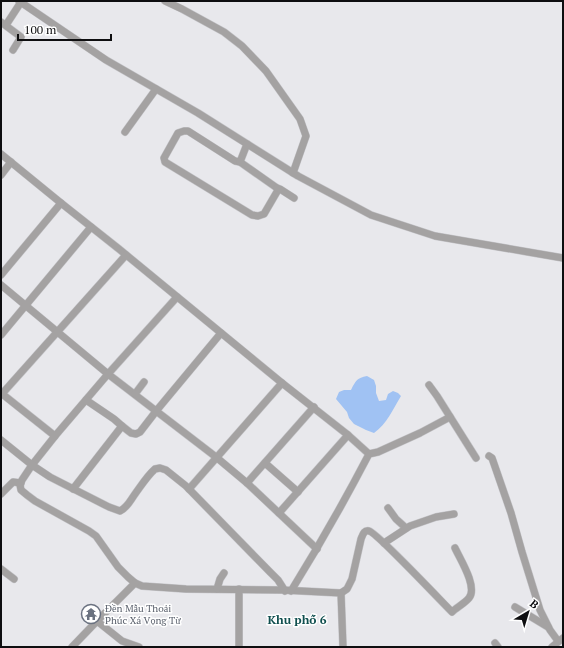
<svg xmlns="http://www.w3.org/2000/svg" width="564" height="648" viewBox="0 0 564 648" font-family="'PT Serif',serif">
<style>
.water{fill:#a0c2f3}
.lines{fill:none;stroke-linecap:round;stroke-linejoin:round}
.street-casing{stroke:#c5c5c9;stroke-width:8}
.street{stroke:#a4a2a2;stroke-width:7}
.labels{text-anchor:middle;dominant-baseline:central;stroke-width:3;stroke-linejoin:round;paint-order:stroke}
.worship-label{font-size:10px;fill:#5b616d;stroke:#fff;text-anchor:start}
.quarter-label{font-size:12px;font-weight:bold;fill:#104f4f;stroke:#fff}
</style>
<rect width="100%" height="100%" fill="#e8e8ec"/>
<path class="water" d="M367,376l7,4 2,6v7l3,8 7,-1 2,-6 5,-3 5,2 3,3c-8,13 -14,28 -27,37l-8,-3 -12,-6 -5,-6 -2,-6 -11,-13 3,-7 5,-2h7c5,-10 6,-12 16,-14z"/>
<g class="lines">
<defs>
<g id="street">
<polyline points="19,1 106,60 198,113 298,176 371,215 435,236 563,258"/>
<polyline points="165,1 182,9 224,32 242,46 266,71 300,119 306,136 293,173"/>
<polyline points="1,22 21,37 13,50"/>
<polyline points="6,25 21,2"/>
<polygon points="184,131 188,131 235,161 240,162 277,188 278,190 264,214 258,216 252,215 165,162 164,158 178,133"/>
<polyline points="125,132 156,89"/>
<polyline points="1,154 61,203 119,249 282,383 348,435 369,454"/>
<polyline points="240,162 247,144"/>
<polyline points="1,175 11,162"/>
<polyline points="277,188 280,189 294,198"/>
<polyline points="1,275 61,203"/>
<polyline points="1,285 108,374 216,457 247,483 317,549"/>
<path d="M177,297l-69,77 -53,62 -23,29 -10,15 -2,5 1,5 6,5 8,6 54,30 7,5 22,31 10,10 7,6 7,3 44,3 96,1 59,3 6,-4 5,-10 9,-40c2,-5 3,-9 8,-8 7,1 72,70 83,81 4,-4 13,-9 17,-14 9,-11 -9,-39 -14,-50"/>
<polyline points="1,335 91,227"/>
<polyline points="429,385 437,396 476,458"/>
<polyline points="1,393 55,436"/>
<polyline points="135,394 144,382"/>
<polyline points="1,395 126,255"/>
<polyline points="86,400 114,419 122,426"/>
<path d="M1,440l31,25 18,12 59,30 11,4c8,-4 10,-10 15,-17 6,-8 12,-18 20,-25l5,-1 6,2 20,16 83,85 9,9 7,11"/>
<polyline points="489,456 492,458 511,513 522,552 540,610 550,630 558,641"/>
<polyline points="265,463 298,492"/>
<polyline points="247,483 314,407"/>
<polyline points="73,489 122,426 131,433 136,434 140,432 157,410 221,333"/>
<polyline points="189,489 282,383"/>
<polyline points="1,494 13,482 21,483"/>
<polyline points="388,508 396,519 406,528"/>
<polyline points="279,513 348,435"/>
<polyline points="384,543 410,526 436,517 454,514"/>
<polyline points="1,569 14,579"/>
<polyline points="217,589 220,579 224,573"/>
<polyline points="239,589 239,647"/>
<path d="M291,591c28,-45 54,-91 78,-137l9,-2 42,-19 30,-16"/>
<polyline points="341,593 343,647"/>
<polyline points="515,607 548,627"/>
<polyline points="97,621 122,641 139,647"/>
<polyline points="495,643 498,647"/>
<polyline points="72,647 97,621 135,583"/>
<polyline points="552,647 563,638"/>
</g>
</defs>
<use href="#street" class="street-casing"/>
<use href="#street" class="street"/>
</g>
<defs>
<symbol id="temple-ring" viewBox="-11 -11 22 22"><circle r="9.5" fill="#fff" stroke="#6b7280" stroke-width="1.5"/><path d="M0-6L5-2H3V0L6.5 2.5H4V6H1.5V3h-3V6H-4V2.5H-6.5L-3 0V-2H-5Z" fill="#6b7280"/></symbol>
</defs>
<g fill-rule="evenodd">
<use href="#temple-ring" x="80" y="603" width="22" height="22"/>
</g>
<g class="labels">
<g class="worship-label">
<text x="105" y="608">Đền Mẫu Thoải<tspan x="105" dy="12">Phúc Xá Vọng Từ</tspan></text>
</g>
<g class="quarter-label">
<text x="297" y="619">Khu phố 6</text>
</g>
</g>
<rect width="564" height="648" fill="none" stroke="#0e0e10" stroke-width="4"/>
<g transform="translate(528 612) rotate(38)" stroke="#ffffff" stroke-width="3" paint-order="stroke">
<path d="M0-3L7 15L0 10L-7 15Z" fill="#0e0e10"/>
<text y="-6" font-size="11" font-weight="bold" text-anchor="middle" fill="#0e0e10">B</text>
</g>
<path d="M18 34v6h93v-6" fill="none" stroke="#0e0e10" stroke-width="2"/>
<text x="24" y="34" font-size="12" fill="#0e0e10" stroke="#ffffff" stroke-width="3" paint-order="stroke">100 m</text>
</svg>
